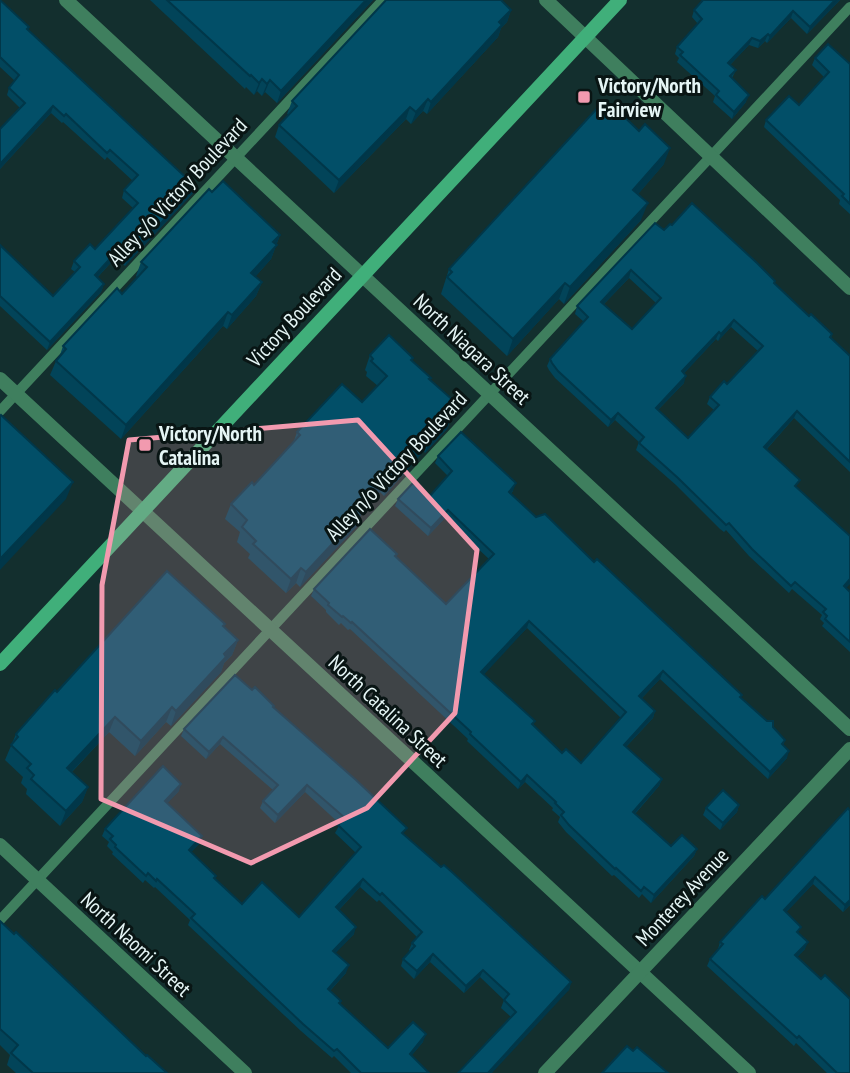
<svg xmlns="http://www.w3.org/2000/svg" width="850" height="1073" viewBox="0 0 850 1073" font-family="'PT Sans Narrow',sans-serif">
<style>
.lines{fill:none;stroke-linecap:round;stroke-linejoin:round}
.service{stroke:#3f7f5e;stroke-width:10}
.minor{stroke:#3f7f5e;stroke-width:14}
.secondary{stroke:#40af7a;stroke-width:14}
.wall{fill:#024459;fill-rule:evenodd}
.shaded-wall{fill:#013749}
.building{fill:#024f68;stroke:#013749;stroke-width:2;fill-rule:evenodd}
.marked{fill:#f29aaf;fill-opacity:0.2;stroke:#f29aaf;stroke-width:5;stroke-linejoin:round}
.poi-dot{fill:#f29aaf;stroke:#091514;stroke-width:2.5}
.labels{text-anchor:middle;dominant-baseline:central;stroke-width:6;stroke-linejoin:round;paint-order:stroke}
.poi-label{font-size:21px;font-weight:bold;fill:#e5f5f5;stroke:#091514;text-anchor:start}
.street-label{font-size:21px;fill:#e5f5f5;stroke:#091514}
</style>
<rect width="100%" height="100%" fill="#132f2e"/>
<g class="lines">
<g class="service">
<polyline points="0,411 383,0"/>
<polyline points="0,920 850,7"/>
</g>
<g class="minor">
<polyline points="66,0 850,729"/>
<polyline points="546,0 850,288"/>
<polyline points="0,379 749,1073"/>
<polyline points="0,845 245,1073"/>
<polyline points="545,1073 850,749"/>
</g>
<polyline class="secondary" points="0,664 620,0"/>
</g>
<g class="wall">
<polygon points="0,0 29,27 28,30 193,193 125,266 116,257 97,278 104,284 101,292 47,350 0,306 0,245 53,296 75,272 71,269 74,261 95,249 133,208 122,198 124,190 133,181 107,157 105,160 63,122 62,123 51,113 0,169 0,133 20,108 7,95 9,88 15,81 0,67"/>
<polygon points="150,0 373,0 277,103 265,92 262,96 257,91 254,95 246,87 245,89"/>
<polygon points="703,0 840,0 807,34 791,18 767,43 765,41 758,48 749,45 730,65 736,70 732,78 746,102 732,119 713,102 715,96 677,62 679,58 675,54 677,47 698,24 692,17 694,10"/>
<polygon points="511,10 507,22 501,28 498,37 427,114 423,111 411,124 406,119 334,193 275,137 279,125 289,115 287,114 292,101"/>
<polygon points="815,58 850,64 850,214 839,204 840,200 764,127 766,120 799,105 824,77 812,65"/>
<polygon points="664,164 638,194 641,220 564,304 559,299 507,356 441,294 449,269"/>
<polygon points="212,192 280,235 271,259 255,277 262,282 256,296 227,329 223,326 121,439 50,375 56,361 59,358 63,346 122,294 138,278 136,276 141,262"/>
<path d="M664,230l110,53 35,33 23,18 -1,4 19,18v116l-56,-54 -27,31 30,39 49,100 4,4v60l-28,-26 2,-3 -4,-4 2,-4 -30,-26 -3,4 -40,-37 -23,-26 -2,2 -4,-3 -44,-44 -40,-35 3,-8 -24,-22 -7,7 -53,-49 -6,-8 -2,-4 3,-7 34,-37 -9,-8 2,-8zM629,278l27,25 -24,26 -28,-25zM731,327l27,24 -31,33 -17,13 -3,7 7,6 -26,28 -30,-28 26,-27v-10l32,-34 2,2z"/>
<polygon points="370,355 413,358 412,360 430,380 453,414 447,429 425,453 424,451 384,496 380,492 361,511 357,526 300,587 296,583 286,593 248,558 250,554 237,542 240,532 225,519 231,504 254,485 294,441 297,432 362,402 378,386 366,376 367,372 365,370"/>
<path d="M438,456l75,35 -2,3 25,23 58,45 179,165 12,13 -2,5 4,13 -19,21 -108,-100 -18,19 13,13 -2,7 -27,29 36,32 -3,7 -24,28 36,32 26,3 -3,7 -43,47 -9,-9 -3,4 -25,-23 -2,1 -46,-44 -8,-10 2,-5 -8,-7 1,-2 -28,-26 -7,7 -51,-48 1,-2 -118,-110 -2,1 -7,-7 -2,2 -13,-13v-2l-15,-14 3,-7 83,-35 -1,3 50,47 43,-45 -44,-41 -17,18 -33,-30 3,-7 31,-2 19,-21 -13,-13zM527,628l94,90 -40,45 -19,-10 -79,-79z"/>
<polygon points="224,627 238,640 232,655 224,663 221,672 171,726 166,722 135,756 109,732 72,772 88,787 82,802 60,826 26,794 27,789 21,783 23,777 5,760 16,734 57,692"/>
<polygon points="252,690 274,708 404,836 571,982 569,990 511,1017 501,1008 504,1000 480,977 464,993 430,962 414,979 401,966 403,959 410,951 409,950 412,943 417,937 379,900 377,902 360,887 339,910 354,934 335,953 346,973 330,991 341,1001 340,1004 388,1048 423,1042 411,1056 429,1073 351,1073 334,1056 332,1058 301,1031 188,925 190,920 155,887 154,888 145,880 143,883 112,854 113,852 107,846 109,842 102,836 105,829 179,791 167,803 200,843 191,852 216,876 215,879 242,904 299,917 356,853 335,833 340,824 305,792 275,823 260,808 263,801 273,790 220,744 206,759 181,736 184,729"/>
<polygon points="739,805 737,812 720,830 703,815 706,808"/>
<polygon points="850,811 850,905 843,912 813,884 786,912 799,933 805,949 797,957 850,1073 827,1073 796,1043 794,1046 707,966 710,959 718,949 720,942 765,899"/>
<polygon points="0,921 146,1056 167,1073 16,1073 7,1065 10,1055 0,1045"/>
</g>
<g class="shaded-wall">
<polygon points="366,0 373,0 277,103 281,91"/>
<polygon points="835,0 840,0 807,34 810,27"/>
<polygon points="511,10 507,22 501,28 498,37 427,114 431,102"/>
<polygon points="793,11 791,18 767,43 770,36"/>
<polygon points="768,34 765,41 758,48 760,41"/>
<polygon points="752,38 749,45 725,70 728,63"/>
<polygon points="262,79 257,91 254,95 259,83"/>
<polygon points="270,80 265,92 262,96 267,84"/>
<polygon points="749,95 746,102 732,119 734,112"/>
<polygon points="428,99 423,111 411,124 416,112"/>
<polygon points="53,106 51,113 0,169 0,164"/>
<polygon points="410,107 406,119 334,193 339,180"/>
<polygon points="670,148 664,164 627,207 633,190"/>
<polygon points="195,186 193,193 125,266 128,259"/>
<polygon points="648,203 641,220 564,304 570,287"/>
<polygon points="280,235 271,259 246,287 251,273"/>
<polygon points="118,250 116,257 92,283 95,275"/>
<polygon points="631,270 629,278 599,309 601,302"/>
<polygon points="262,282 256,296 227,329 232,315"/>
<polygon points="565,283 559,299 507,356 513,339"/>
<polygon points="104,284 101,292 47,350 50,342"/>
<polygon points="228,312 223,326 121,439 126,425"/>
<polygon points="734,320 731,327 718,341 721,334"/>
<polygon points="719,332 716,339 679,379 682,371"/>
<polygon points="686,376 684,383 653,415 656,408"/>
<polygon points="455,402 450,417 448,410"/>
<polygon points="797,411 794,418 762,454 764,447"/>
<polygon points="618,413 615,420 608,427 611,420"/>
<polygon points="453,414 447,429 425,453 430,438"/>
<polygon points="429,437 424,451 384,496 390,482"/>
<polygon points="385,477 380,492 352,522 357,507"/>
<polygon points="73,482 66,499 0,570 0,559"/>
<polygon points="516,483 513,491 506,499 509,492"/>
<polygon points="448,510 445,518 428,536 431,528"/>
<polygon points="362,512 357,526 300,587 306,572"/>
<polygon points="301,568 296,583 286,593 291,579"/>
<polygon points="850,579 850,584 842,593 844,586"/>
<polygon points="529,621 527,628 479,680 481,672"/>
<polygon points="238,640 232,655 224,663 221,672 171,726 176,711"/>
<polygon points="663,671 660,679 637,703 639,696"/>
<polygon points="172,707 166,722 135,756 141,741"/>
<polygon points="655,711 653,718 621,752 624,745"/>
<polygon points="115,717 109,732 61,783 67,768"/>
<polygon points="223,737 220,744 206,759 209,752"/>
<polygon points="789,751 787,758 768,779 770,772"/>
<polygon points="527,775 525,782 518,789 521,782"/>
<polygon points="662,779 659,786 630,819 633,812"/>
<polygon points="181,784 179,791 163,808 165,801"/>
<polygon points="307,785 305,792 275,823 278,815"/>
<polygon points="88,787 82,802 60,826 66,811"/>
<polygon points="739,805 737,812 720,830 723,823"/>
<polygon points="202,836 200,843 186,858 189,850"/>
<polygon points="697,849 694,856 651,903 654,895"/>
<polygon points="815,877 813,884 781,918 784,910"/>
<polygon points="363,879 360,887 334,915 336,907"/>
<polygon points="850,900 850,905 843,912 845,905"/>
<polygon points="356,927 354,934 330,959 333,951"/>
<polygon points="808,942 805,949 792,963 795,955"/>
<polygon points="433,954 430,962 414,979 417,971"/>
<polygon points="349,965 346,973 325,996 328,989"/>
<polygon points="483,970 480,977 464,993 466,986"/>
<polygon points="571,982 569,990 492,1073 488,1073"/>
<polygon points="426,1034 423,1042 407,1061 410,1054"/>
</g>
<g class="building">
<polygon points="0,0 29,27 27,29 195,186 128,259 118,250 95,275 104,284 50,342 0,296 0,245 53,296 80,267 74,261 90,244 95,249 138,203 124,190 138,175 110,150 107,153 66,114 64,116 53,106 0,164 0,129 25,103 9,88 19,75 0,57"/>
<polygon points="167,0 366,0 281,91 270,80 267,84 262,79 259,83 251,75 250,76"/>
<polygon points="386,0 501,0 511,10 499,22 502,25 431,102 428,99 416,112 410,107 339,180 279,125 297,106 292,101"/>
<polygon points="703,0 835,0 810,27 793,11 770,36 768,34 760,41 752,38 728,63 736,70 730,76 749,95 734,112 716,95 719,91 680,55 683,52 677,47 702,19 694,10"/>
<polygon points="828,44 850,64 850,204 842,196 844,194 766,120 789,96 799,105 829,72 815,58"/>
<polygon points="603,102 609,108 612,105 639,131 645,124 670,148 633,190 648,203 570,287 565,283 513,339 447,277 452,272 449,269"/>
<polygon points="223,181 280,235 273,242 277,245 251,273 262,282 232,315 228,312 126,425 56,361 66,349 63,346 117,288 122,294 147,267 141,262 209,189 212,192"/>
<path d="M692,203l65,60 18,18 -1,2 35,33 2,-2 21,20 -2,3 20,19v106l-53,-51 -33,36 36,33 -5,6 55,50v43l-6,7 6,6v50l-25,-23 2,-3 -4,-4 3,-3 -31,-27 -4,4 -39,-37 -23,-26 -3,2 -3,-3 -45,-44 -39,-35 5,-6 -26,-24 -7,7 -53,-49 -6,-8 -2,-4 38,-42 -11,-11 78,-83 9,7 6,-6 2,1zM631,270l30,28 -29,31 -31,-27zM734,320l29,26 -36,38 -3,-3 -14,16 9,8 -31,33 -32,-30 30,-32 -4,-5 37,-39 2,2z"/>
<polygon points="389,335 413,358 411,360 431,378 429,379 455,402 448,410 453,414 430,438 429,437 390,482 385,477 357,507 362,512 306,572 301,568 291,579 253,544 256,541 242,527 247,520 231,504 252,482 254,485 300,435 297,432 342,384 362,402 387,376 371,361 373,359 370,355"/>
<polygon points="1,415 73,482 0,559 0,416"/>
<path d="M461,432l55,51 -7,9 27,25 9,-3 49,48 3,-3 145,136 -2,2 27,24h6v6l12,13 -3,4 7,7 -19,21 -107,-101 -24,25 16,15 -31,34 38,34 -29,33 38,34 11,-11 15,14 -43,46 -10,-8 -3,4 -25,-23 -1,1 -46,-44 -8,-10 3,-3 -9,-9 1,-1 -29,-27 -6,7 -51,-48 1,-2 -119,-110 -1,1 -8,-7 -1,1 -14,-12 1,-2 -15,-14 56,-60 27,25 -2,2 51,48 48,-50 -46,-44 -17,18 -33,-29 15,-16 16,14 23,-26 -14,-15zM529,621l97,91 -45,51 -15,-14 -4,4 -30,-29 3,-3 -54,-49z"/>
<polygon points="167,571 225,624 223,626 238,640 224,654 226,657 176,711 172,707 141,741 115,717 67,768 88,787 66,811 31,779 34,775 27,768 31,764 11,745 18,737 16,734 55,690 57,692"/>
<polygon points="235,675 252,690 255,687 274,706 273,707 356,780 407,828 402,833 441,867 444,865 453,873 571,982 488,1073 458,1073 516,1012 504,1000 509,994 483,970 466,986 433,954 417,971 403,959 415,946 412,943 422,932 382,893 380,895 363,879 336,907 356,927 333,951 349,965 328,989 341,1001 339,1003 388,1048 413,1022 426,1034 410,1054 429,1073 361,1073 337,1049 334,1051 303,1024 191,918 195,914 157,879 156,881 148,873 146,876 115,847 116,845 110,839 113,836 105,829 163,766 181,784 165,801 202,836 189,850 216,876 214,878 242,904 262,882 299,917 361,847 338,825 345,818 307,785 278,815 263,801 278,785 223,737 209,752 184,729"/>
<polygon points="723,790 739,805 723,823 706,808"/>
<polygon points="848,808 850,811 850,900 845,905 815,877 784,910 801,927 797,932 808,942 795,955 821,979 825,975 850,999 850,1073 837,1073 799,1036 797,1038 710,959 723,944 720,942 762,896 765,899"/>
<polygon points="0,921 14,934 16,932 146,1056 147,1055 167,1073 33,1073 11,1053 18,1045 0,1029"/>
<polygon points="627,1046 633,1051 637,1047 668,1073 602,1073"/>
</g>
<path class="marked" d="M358,420l119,130 -22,163 -88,95 -116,55 -150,-64 1,-214 27,-145z"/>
<g class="poi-dot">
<rect x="577" y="90" width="14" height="14" rx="3.5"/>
<rect x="138" y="438" width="14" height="14" rx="3.5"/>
</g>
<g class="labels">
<g class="poi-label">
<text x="598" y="85">Victory/North<tspan x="598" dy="24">Fairview</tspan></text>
<text x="159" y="433">Victory/North<tspan x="159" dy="24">Catalina</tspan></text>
</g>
<g class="street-label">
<text transform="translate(177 192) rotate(-47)">Alley s/o Victory Boulevard</text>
<text transform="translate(294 317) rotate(-47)">Victory Boulevard</text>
<text transform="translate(472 349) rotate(43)">North Niagara Street</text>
<text transform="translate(396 466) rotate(-47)">Alley n/o Victory Boulevard</text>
<text transform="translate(388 711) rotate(43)">North Catalina Street</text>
<text transform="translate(682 897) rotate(-47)">Monterey Avenue</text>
<text transform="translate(136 944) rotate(43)">North Naomi Street</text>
</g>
</g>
</svg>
